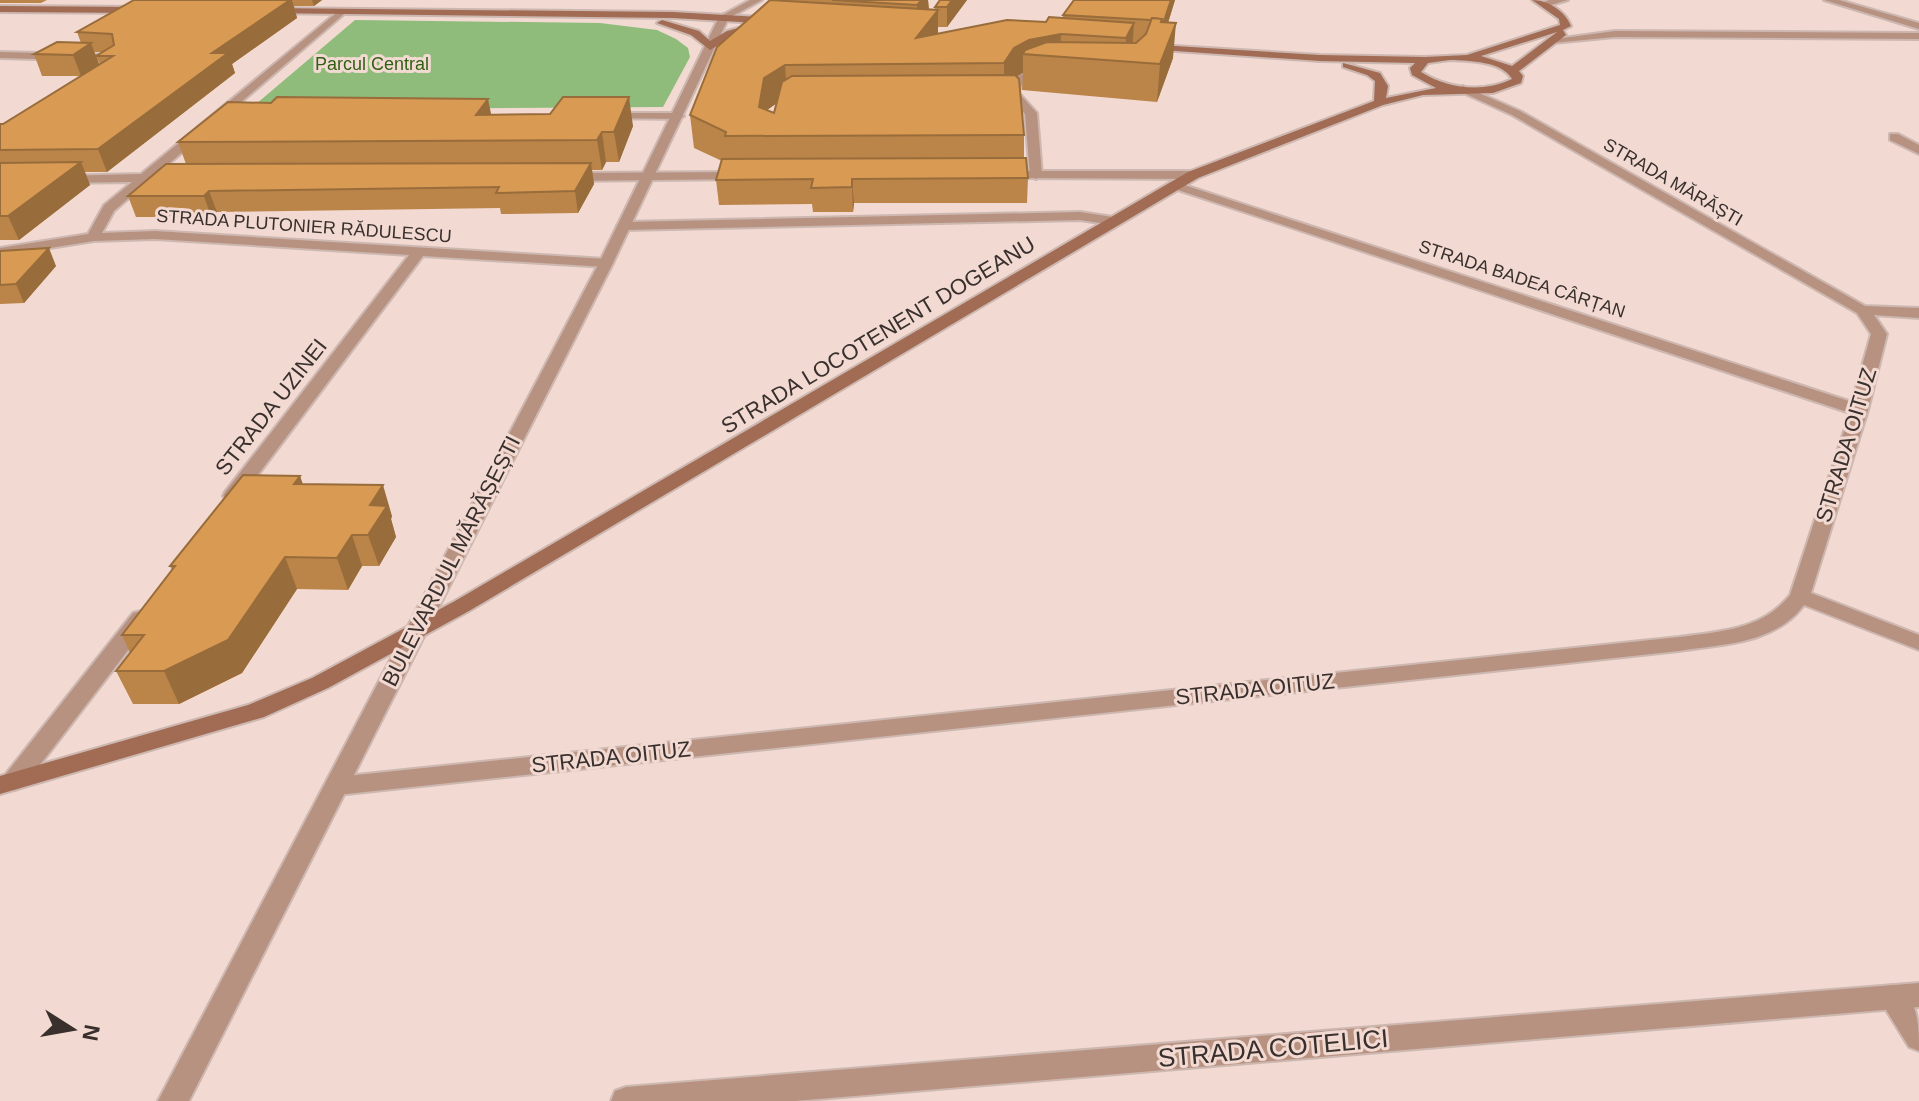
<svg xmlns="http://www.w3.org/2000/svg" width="1919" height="1101" viewBox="0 0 1919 1101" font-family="Helvetica,sans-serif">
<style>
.green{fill:#8fbc7a}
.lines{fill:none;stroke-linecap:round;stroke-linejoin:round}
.service-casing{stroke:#cdb8b1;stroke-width:4}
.pedestrian-casing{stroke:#cdb8b1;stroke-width:4}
.minor-casing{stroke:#cdb8b1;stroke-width:4}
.tertiary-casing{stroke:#cdb8b1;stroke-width:4}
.secondary-casing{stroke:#cdb8b1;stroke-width:4}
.service{fill:#b89281;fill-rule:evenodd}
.pedestrian{fill:#b89281;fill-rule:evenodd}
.minor{fill:#b89281;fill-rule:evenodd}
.tertiary{fill:#b89281;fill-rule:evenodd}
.secondary{fill:#a26b53;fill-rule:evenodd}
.wall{fill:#bb8448;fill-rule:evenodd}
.shaded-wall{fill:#986c3b}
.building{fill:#d99a54;stroke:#986c3b;stroke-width:2}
.labels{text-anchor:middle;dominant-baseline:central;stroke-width:6;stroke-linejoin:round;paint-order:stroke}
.far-park-label{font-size:18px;fill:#315f14;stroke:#f2dad2}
.far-street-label{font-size:18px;fill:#39302d;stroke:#f2dad2}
.street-label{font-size:22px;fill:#39302d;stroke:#f2dad2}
.near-street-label{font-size:26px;fill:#39302d;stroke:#f2dad2}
</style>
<rect width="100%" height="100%" fill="#f2dad2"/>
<polygon class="green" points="355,20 600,23 657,30 676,39 688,48 690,57 663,107 249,110"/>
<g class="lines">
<defs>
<g id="service">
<polygon points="1042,69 1052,72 1024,81 1018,92 1037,113 1042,175 1036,179 1030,175 1025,114 1006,92 1016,76"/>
<path d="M1892,985c27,10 27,41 27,66l-10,-4 -31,-50 4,-9z"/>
</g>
<polygon id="pedestrian" points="750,0 762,0 727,19 719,17"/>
<g id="minor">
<polygon points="1549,0 1568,0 1544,7 1539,4"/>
<polygon points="1824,0 1839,0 1919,23 1919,29"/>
<polygon points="341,9 344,14 157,174 182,175 182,181 147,182 114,211 102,233 155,231 606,259 613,263 606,267 423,256 239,500 232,502 223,496 225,492 409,255 155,239 94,241 0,256 0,248 88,234 104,205 132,182 61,183 56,182 56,176 141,174"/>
<polygon points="1615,31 1919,33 1919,39 1615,37 1553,43 1548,40"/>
<polygon points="0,52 114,55 119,58 109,69 104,66 107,61 0,58"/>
<path d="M1463,86l57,25 345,195 54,2v10l-45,-3 13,19 -19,76 -57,183 108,42v15l-115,-45c-29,39 -80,39 -125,46l-1342,144 -9,-3 -3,-6 3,-6 9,-3 1342,-140c42,-6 83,-7 111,-42l60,-182 -684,-227 12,-3 674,219 19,-68 -14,-21 -345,-198 -53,-24 -2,-2z"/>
<polygon points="607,113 678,113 684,116 678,119 603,118 601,116"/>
<polygon points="1890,134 1898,134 1919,145 1919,154 1890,140"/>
<polygon points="1001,171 1193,171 1199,175 1193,179 996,178 996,172"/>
<polygon points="745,172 751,176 750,179 565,181 559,177 565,173"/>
<polygon points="1080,212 1113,217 1120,221 1113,225 1080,220 624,230 617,226 624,222"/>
<polygon points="141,611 149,613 152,618 149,623 23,787 14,790 5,787 2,781 5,775 133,613"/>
<polygon points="1919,983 1919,1007 795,1101 611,1101 615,1091 626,1087"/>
</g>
<polygon id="tertiary" points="724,14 729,17 613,263 189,1101 158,1101 599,263 719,17"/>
<g id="secondary">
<path d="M1532,0c16,0 33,11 39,26l-8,4 3,5 -47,36 4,5 -2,7 -28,10 -70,2 -40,10 -185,73 -729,433 -141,77 -64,29 -264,77v-18l248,-71 64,-27 143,-77 733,-429 186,-71 1,-20 -8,-6 -24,-8v-4l37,10 8,13 -2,12 50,-10 -24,-13 -2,-7 5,-5 -95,-2 -173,-12 -4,-1v-4l177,11 105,2 42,-2 93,-30 -1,-6zM1557,32l-45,34 -31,-10zM1450,60c20,1 52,1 62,19 -29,14 -64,10 -91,-7l7,-9z"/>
<polygon points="0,6 144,7 149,10 144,13 0,12"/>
<polygon points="268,8 673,12 776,18 781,21 764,23 764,27 735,35 710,50 691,35 657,23 662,20 699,31 710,41 727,31 757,23 673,18 265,13"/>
</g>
</defs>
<use href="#service" class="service-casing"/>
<use href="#pedestrian" class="pedestrian-casing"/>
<use href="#minor" class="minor-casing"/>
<use href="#tertiary" class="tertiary-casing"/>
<use href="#secondary" class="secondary-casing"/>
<use href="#service" class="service"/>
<use href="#pedestrian" class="pedestrian"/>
<use href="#minor" class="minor"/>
<use href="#tertiary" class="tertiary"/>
<use href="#secondary" class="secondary"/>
</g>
<g class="wall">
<polygon points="0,0 47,0 41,3 0,3"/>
<path d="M134,0h188l-8,6h-20l3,12 -65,46 3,9 -128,99h-22l5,13 -71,55h-19v-116h3l77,-48h-38l-8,-22 47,-11 -4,-11zM94,52h8l-6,4 4,8 -14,8 13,-8z"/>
<path d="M784,0h144l1,10h6v-3l5,-7h27l-20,27h-9v7l108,-12 17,-4v-3l112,-15 -7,23 5,35 -16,44 -135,-12 1,-17 -6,3 7,59v23l4,20 -1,25h-173l-1,9h-40l-1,-8 -93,1 -3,-25 6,-19 -28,-13 -4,-33zM777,103l-3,10 -7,-3z"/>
<polygon points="492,115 633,126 619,162 606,162 602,170 592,170 594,184 578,213 501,214 500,208 217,212 211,217 136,217 128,196 186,164 178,142"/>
<polygon points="0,251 56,266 24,303 0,304"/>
<polygon points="303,484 392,516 391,519 396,537 379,566 362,566 348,590 297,589 242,673 179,704 133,704 116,671 130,653 122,635 172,570 170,566"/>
</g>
<g class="shaded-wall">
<polygon points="290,0 292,0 297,18 232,64 235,73 107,172 98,149 212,53"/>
<polygon points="312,0 322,0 314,6"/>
<polygon points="922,0 928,0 929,11 918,25 917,5"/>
<polygon points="952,0 967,0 947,27 947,7"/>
<polygon points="1171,0 1175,0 1162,42 1164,21"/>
<polygon points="938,10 938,39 916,38"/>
<polygon points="1134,23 1132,52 1125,62 1126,38"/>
<polygon points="1176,23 1173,58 1157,102 1160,64"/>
<polygon points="1061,34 1060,57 1023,54 1023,73 1013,78 1004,94 1004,63 1014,48 1029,40"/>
<polygon points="91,43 99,64 81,76 73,55"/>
<polygon points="785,65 787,96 767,110 763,136 759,107 764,78"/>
<polygon points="629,97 633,126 619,162 614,132"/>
<polygon points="488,99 494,128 476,115"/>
<polygon points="602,132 606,162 602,170 597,140"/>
<polygon points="81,162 90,185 19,240 8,216"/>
<polygon points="591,163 594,184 578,213 575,191"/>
<polygon points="852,179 854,203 853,212 852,187"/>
<polygon points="209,191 217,212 211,217 204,196"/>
<polygon points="49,248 56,266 24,303 16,284"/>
<polygon points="300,476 311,506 294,484"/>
<polygon points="383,485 392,516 391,519 396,537 379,566 368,535 370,505"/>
<polygon points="352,535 362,566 348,590 337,558"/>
<polygon points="285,557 297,589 242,673 179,704 164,671"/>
</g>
<g class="building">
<polygon points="134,0 290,0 212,53 228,53 98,149 0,150 0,124 3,124 113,56 96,56 114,45 112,34 77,32"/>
<polygon points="770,0 938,10 916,38 1007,20 1046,22 1049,17 1134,23 1126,38 1061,34 1029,40 1014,48 1004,63 785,65 764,78 759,107 774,113 782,82 792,76 1015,75 1019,79 1024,135 725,136 726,132 690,115 717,47"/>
<polygon points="832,0 922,0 917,5"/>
<polygon points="940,0 952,0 947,7 935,7"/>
<polygon points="1074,0 1171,0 1164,21 1161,21 1162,19 1152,18 1151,20 1063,15"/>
<polygon points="1152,18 1162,19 1161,22 1176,23 1160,64 1023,54 1025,50 1047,42 1136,43 1146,34"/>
<polygon points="57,42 91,43 73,55 34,54"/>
<polygon points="277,97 488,99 476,115 550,114 563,97 629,97 614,132 602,132 597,140 178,142 228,102 271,103"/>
<polygon points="1026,158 1028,178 852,179 852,187 811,188 813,179 716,180 722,159"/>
<polygon points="81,162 8,216 0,216 0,163"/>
<polygon points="591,163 575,191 496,193 499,187 209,191 204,196 128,196 166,164"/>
<polygon points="49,248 16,284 0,285 0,251"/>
<polygon points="243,475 300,476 294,484 383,485 370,505 387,506 368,535 352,535 337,558 285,557 228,640 164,671 116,671 144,635 122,635 175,566 170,566"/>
</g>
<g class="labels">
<g class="far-park-label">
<text x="372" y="64">Parcul Central</text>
</g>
<g class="far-street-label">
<text transform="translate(1673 182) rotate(30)">STRADA MĂRĂȘTI</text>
<text transform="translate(304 226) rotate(4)">STRADA PLUTONIER RĂDULESCU</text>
<text transform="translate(1522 279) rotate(18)">STRADA BADEA CÂRȚAN</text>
</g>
<g class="street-label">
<text transform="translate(878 335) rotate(-31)">STRADA LOCOTENENT DOGEANU</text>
<text transform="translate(271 407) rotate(-52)">STRADA UZINEI</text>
<text transform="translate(1846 445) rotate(-73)">STRADA OITUZ</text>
<text transform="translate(451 561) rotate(-63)">BULEVARDUL MĂRĂȘEȘTI</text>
<text transform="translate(1255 689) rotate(-6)">STRADA OITUZ</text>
<text transform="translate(611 757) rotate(-6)">STRADA OITUZ</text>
</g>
<g class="near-street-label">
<text transform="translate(1273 1048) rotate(-5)">STRADA COTELICI</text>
</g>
</g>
<g transform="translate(72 1029) rotate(101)" stroke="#f2dad2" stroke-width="6" paint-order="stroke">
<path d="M0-6L14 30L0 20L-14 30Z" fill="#39302d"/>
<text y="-12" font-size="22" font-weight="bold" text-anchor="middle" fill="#39302d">N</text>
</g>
</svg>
